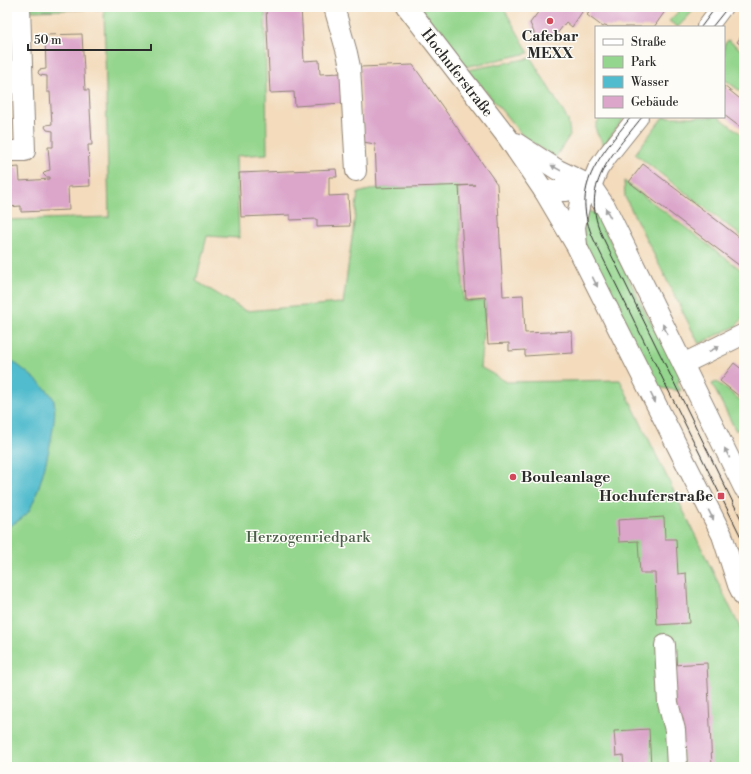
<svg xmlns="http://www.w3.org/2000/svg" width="751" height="774" viewBox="0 0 751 774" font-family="'Libre Bodoni',serif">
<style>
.green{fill:#95d68e;stroke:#60805c}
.water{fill:#51bccd;stroke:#3e747c}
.building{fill:#dba6ca}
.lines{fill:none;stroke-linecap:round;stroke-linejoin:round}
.minor-casing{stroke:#8f8374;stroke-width:22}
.minor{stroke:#fff;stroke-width:20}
.tram{stroke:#2b2b2b;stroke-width:1}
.oneway{fill:#a0a0a0}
.poi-dot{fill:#d1495b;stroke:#fdfcf7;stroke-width:1.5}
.labels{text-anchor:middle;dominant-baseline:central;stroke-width:3;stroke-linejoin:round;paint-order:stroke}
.poi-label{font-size:15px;font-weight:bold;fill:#2b2b2b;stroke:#fdfcf7}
.street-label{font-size:15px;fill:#2b2b2b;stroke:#fdfcf7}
.park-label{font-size:15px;fill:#4b5e49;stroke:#fdfcf7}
</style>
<rect width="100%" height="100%" fill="#fdfcf7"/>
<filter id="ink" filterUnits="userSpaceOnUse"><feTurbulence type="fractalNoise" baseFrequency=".025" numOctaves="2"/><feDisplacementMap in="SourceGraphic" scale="8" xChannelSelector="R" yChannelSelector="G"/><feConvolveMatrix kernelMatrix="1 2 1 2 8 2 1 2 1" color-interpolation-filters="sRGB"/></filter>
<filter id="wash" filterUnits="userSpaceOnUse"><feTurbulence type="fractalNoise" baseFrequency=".012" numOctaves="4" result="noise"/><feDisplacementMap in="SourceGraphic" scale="16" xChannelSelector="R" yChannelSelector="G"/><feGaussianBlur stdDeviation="0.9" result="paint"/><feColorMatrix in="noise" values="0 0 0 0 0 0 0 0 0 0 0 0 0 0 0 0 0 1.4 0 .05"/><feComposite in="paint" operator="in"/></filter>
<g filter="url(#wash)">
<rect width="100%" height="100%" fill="#f3dbbc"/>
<g class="green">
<polygon points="30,7 265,7 267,154 236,156 239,238 207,236 196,281 246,311 340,303 343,304 358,193 377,188 458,185 464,301 486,301 480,367 507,382 620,380 744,636 744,767 7,767 7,220 109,217 104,9 30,11"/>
<polygon points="420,7 503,7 529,53 465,67"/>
<polygon points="683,7 690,7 694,10 678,27 669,21"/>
<polygon points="728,40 744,52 744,94 724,79 724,45"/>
<polygon points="531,58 568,120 570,135 555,158 523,136 468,70"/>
<path d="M601,117h24l-21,28c-7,-12 -13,-16 -3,-28z"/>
<polygon points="663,117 719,117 744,136 744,238 635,154"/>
<polygon points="624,181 744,272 744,317 736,326 699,344 625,197"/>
<polygon points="589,211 596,214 600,220 646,314 684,379 677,382 681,391 655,387 584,245 583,214"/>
<polygon points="717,382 744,403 744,424 736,431 712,384"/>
</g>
<path class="water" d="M7,357c11,8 40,30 46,41 8,17 -14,97 -24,113 -5,7 -14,12 -22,16z"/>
<g id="blocks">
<g class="building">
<polygon points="266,7 301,7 304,61 319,60 320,74 342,73 343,103 295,106 294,92 270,93"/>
<polygon points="542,7 668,7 654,27 608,27 606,25 603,27 587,15 589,13 584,9 572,27 566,22 553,39 543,40 535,35 530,23"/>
<polygon points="744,32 744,47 737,42"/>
<polygon points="82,34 85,90 89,90 92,145 88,145 90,186 68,187 69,210 21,212 21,206 7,207 7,168 19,167 20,181 50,179 50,177 46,177 43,174 46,171 50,170 48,147 53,147 53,131 47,130 45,127 46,125 52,124 50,92 47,92 47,76 40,75 38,73 39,70 46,69 45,35"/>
<polygon points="413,65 497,184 503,296 523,295 525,333 572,331 573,353 525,356 525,350 509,351 509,343 488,344 485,297 466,299 459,186 475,185 377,188 375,144 363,142 360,67"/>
<polygon points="724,86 744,102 744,130 724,115"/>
<polygon points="643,164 744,241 744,269 629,182"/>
<polygon points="336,169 337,177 329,177 329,196 348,195 350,226 317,227 317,219 290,220 290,215 241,217 239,173"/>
<polygon points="734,363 744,371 744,400 720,381"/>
<polygon points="664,517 665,539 676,539 678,574 686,573 689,623 657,625 655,573 640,573 638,541 619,542 618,520"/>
<polygon points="707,663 712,767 685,767 675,722 672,665"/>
<polygon points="649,729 651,767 624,767 623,755 616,756 614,731"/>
</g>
</g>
</g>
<g filter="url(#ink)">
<use href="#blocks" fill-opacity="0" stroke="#8f8374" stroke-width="1"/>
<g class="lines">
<defs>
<g id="minor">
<polyline points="334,7 347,53 350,67 356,171"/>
<polyline points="407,7 508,138 544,191 577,247 722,535 738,585 744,597"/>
<polyline points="707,27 722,7"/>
<polyline points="516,143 558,170 591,186 606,208 744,488"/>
<polyline points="7,151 25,151 20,7"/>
<polyline points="544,191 566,191 591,186"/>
<polyline points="577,245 575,227 580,202 591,186 598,169 607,156 638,117"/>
<polyline points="683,364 744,334"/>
<polyline points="665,645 668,703 675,730 677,767"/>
</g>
</defs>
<use href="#minor" class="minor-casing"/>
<use href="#minor" class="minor"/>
<g class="tram">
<polyline points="701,27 716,7"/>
<polyline points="712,27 728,7"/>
<path d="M631,117c-31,40 -62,69 -37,123l150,303"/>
<path d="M642,117c-30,39 -64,68 -39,121l141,287"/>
</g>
</g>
<defs><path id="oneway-solid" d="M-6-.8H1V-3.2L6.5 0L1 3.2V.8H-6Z"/></defs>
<g class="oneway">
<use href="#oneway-solid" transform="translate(556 168) rotate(-151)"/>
<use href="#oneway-solid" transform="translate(608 213) rotate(-117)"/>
<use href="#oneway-solid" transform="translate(595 282) rotate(63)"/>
<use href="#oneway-solid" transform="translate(665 329) rotate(-116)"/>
<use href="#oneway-solid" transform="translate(714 349) rotate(-26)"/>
<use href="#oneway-solid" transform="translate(653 398) rotate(64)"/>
<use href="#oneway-solid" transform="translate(727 453) rotate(-116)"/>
<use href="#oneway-solid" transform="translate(711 515) rotate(63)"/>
</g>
</g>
<g class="poi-dot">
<circle cx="550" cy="21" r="4"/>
<circle cx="513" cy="477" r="4"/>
<rect x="717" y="492" width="8" height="8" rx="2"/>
</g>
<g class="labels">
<g class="poi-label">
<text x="550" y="36">Cafebar<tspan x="550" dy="17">MEXX</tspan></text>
<text x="521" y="477" text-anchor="start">Bouleanlage</text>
<text x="713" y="496" text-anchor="end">Hochuferstraße</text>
</g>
<g class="street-label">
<text transform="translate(457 73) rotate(52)">Hochuferstraße</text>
</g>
<g class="park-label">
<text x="308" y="537">Herzogenriedpark</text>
</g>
</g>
<rect width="751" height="774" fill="none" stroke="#fdfcf7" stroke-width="24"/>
<rect x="595" y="26" width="130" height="92" fill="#fdfcf7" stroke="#a9a8a5"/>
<rect x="603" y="39" width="20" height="6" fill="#ffffff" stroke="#a9a8a5"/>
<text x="631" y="46" font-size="12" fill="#2b2b2b">Straße</text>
<rect x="603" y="56" width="20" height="12" fill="#95d68e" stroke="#a9a8a5"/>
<text x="631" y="66" font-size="12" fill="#2b2b2b">Park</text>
<rect x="603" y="76" width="20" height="12" fill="#51bccd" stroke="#a9a8a5"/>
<text x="631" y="86" font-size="12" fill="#2b2b2b">Wasser</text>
<rect x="603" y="96" width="20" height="12" fill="#dba6ca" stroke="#a9a8a5"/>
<text x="631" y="106" font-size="12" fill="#2b2b2b">Gebäude</text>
<path d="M28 44v6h123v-6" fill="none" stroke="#2b2b2b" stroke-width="2"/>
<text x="34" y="44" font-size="12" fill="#2b2b2b" stroke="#fdfcf7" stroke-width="3" paint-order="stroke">50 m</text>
</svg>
